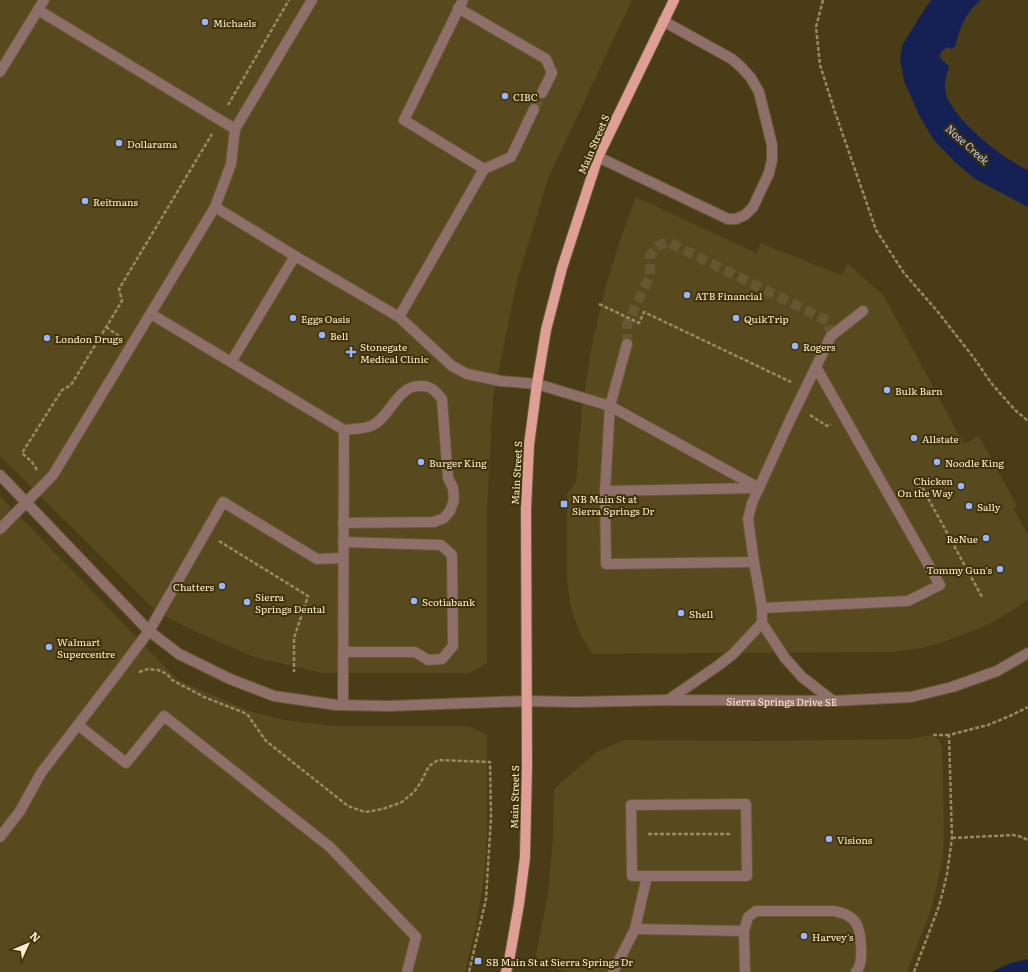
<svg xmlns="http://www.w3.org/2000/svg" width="1028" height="972" viewBox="0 0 1028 972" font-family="Literata,serif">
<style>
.built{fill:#58491e}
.water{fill:#152154}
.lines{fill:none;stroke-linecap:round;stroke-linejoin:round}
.minor-tunnel{stroke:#645731;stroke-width:10;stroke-dasharray:10 5;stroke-linecap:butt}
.minor-casing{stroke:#665933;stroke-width:12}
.major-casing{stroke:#665933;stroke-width:12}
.path{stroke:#978a65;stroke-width:2.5;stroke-dasharray:4 2;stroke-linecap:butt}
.minor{stroke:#8f6f6a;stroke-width:10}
.major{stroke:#df9f94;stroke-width:10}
.poi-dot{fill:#9bb4fd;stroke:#3f310a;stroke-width:1.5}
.labels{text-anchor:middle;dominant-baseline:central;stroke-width:4;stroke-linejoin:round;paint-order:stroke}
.poi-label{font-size:10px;fill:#fcefcc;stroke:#3f310a;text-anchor:start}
.street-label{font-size:10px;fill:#fcefcc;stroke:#3f310a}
.water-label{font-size:11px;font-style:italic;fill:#c2cff1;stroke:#3f310a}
</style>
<rect width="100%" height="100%" fill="#493c16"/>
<g class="built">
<polygon points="0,0 632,0 548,179 517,281 493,398 487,510 487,663 470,673 322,673 254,657 203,635 157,612 0,456"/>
<polygon points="636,197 756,253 761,243 841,275 848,264 884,296 964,444 979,436 1017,506 1013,508 1028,535 1028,599 1010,612 987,625 949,640 923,648 892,652 592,654 580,633 571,608 567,581 567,494 576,482 582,409 592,344 605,289 618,246"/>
<polygon points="0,496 178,680 249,711 284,720 334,726 459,726 471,727 487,735 487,836 484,878 476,927 465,972 0,972"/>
<polygon points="926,736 932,736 939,740 942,746 944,833 943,856 932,907 907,972 566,972 535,960 548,894 553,837 554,789 597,752 624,740 759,741 908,739"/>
</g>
<g class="water">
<path d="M931,0h50c-16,12 -21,28 -26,47l-4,2 -4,-2 -5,4 -3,5 4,5 6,5c-2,7 -5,15 -4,22 1,27 59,72 83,82v37l-53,-28 -20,-17 -22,-23 -14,-24 -15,-34 -4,-23 3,-14 12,-20z"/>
<polygon points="1028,959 1028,972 991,972 1011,963"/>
</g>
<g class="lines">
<g class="minor-tunnel">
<polyline points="534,109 542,93"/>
<polyline points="627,344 627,325 650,275 650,256 657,246 668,242 828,321 831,336"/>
</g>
<defs>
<g id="minor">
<polyline points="458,8 546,59 552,73 542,93"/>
<polyline points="38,10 235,129"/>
<polyline points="0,72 44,0"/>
<polyline points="598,157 728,219 736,219 745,215 753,207 769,173 772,160 772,145 759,92 751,78 742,68 732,59 663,21"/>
<polyline points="484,169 511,157 534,109"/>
<polyline points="215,207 231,164 235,129 312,0"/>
<path d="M151,314l193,116c8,-1 19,-1 27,-4 19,-8 26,-40 48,-40 12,-1 16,5 23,13l6,79 5,10 1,12 -4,11 -6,7 -10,4 -91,1"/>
<polyline points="399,317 484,169 404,120 463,0"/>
<polyline points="627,344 610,406 605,491 606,564 754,562"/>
<polyline points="231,362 295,256"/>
<path id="s1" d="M0,475l149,156 30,23 51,25 44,17 62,9 53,1 138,-5 49,1 92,-2 165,1 78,-4 41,-10 45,-16 31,-18"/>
<polyline points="605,491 759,488 790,420 831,336 863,311"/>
<polyline points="0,529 53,475 215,207 295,256 399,317 452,366 467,374 501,381 537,384 610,406 759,488 752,503 748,519 754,562 762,608 762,623 785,658 802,677 833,701"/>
<polyline points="762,608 908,601 940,585 816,367"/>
<polyline points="343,652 415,652 428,660 442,659 453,646 452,555 441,545 343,542"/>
<polyline points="668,700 719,665 733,654 762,623"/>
<polyline points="343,705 344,430"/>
<polyline points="78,725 126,763 164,716 330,847 416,937 407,972"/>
<polygon points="746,804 747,876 632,876 631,805"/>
<polyline points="0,837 20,811 41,773 116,675 149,631 223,502 317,559 343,558"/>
<polyline points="635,929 744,931 745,972"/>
<path d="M744,931l4,-14 8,-6h78c8,2 17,4 22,12 5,8 7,35 3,44 0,2 -2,3 -3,5"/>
<polyline points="613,972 635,929 647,876"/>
</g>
<polyline id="major" points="506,972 509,961 519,904 525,857 527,765 526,509 529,445 537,384 546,330 562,268 598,157 674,0"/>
</defs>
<use href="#minor" class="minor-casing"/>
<use href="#major" class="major-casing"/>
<g class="path">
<polyline points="823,0 816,27 820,65 835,112 876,230 904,273 938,312 974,358 992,384 1015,410 1028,421"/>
<polyline points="228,105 289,0"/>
<polyline points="599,304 639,323 644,312 791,382"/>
<polyline points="106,327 119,336"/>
<polyline points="810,415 827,426 831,424"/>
<polyline points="37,470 32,462 22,453 62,390 71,385 122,301 119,289 212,134"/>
<polyline points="907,495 922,487 982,597"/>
<polyline points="219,541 308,596 294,638 294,672"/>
<polyline points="139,672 148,669 158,670 167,674 172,680 204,697 247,714 266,741 348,806 365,812 383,809 402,802 414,792 421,782 429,766 438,760 490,762 491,817 486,899 469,972"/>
<polyline points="933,735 949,735"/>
<polyline points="648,834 731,834"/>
<polyline points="952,838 1013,835 1022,837 1028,840"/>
<polyline points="914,972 939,906 943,891 947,874 952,838 949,735 988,725 1012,715 1028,707"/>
</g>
<use href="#minor" class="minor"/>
<use href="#major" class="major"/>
</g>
<g class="poi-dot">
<circle cx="205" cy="22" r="4"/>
<circle cx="505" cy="96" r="4"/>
<circle cx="119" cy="143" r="4"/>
<circle cx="85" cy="201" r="4"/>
<circle cx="687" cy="295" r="4"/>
<circle cx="293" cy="318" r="4"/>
<circle cx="736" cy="318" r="4"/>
<circle cx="322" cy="335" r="4"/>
<circle cx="47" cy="338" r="4"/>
<circle cx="795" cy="346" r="4"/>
<path d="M349 346h4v4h4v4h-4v4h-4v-4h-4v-4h4z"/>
<circle cx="887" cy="390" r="4"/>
<circle cx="914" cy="438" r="4"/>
<circle cx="421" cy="462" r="4"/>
<circle cx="937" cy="462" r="4"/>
<circle cx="961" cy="486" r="4"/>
<rect x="560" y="500" width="8" height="8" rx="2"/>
<circle cx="969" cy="506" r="4"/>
<circle cx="986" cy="538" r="4"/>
<circle cx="1000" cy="569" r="4"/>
<circle cx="222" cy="586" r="4"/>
<circle cx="414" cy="601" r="4"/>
<circle cx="247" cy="602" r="4"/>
<circle cx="681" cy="613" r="4"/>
<circle cx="49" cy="647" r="4"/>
<circle cx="829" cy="839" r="4"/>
<circle cx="804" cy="936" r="4"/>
<rect x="474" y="957" width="8" height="8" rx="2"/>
</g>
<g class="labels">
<g class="poi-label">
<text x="213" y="22">Michaels</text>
<text x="513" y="96">CIBC</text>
<text x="127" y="143">Dollarama</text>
<text x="93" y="201">Reitmans</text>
<text x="695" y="295">ATB Financial</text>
<text x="301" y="318">Eggs Oasis</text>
<text x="744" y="318">QuikTrip</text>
<text x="330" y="335">Bell</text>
<text x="55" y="338">London Drugs</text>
<text x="360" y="346">Stonegate<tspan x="360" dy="12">Medical Clinic</tspan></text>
<text x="803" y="346">Rogers</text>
<text x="895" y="390">Bulk Barn</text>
<text x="922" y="438">Allstate</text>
<text x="429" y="462">Burger King</text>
<text x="945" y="462">Noodle King</text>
<text x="953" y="480" text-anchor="end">Chicken<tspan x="953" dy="12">On the Way</tspan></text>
<text x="572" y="498">NB Main St at<tspan x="572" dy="12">Sierra Springs Dr</tspan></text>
<text x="977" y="506">Sally</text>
<text x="978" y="538" text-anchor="end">ReNue</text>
<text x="992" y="569" text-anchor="end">Tommy Gun's</text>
<text x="214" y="586" text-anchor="end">Chatters</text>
<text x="255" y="596">Sierra<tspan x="255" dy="12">Springs Dental</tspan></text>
<text x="422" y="601">Scotiabank</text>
<text x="689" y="613">Shell</text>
<text x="57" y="641">Walmart<tspan x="57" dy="12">Supercentre</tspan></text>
<text x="837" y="839">Visions</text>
<text x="812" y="936">Harvey's</text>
<text x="486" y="961">SB Main St at Sierra Springs Dr</text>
</g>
<g class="street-label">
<text transform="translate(593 144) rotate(-67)">Main Street S</text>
<text transform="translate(516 473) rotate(-87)">Main Street S</text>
<text stroke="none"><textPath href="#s1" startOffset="866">Sierra Springs Drive SE</textPath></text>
<text transform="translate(514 797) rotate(-89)">Main Street S</text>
</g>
<g class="water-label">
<text transform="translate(968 144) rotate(42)">Nose Creek</text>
</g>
</g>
<g transform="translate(28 944) rotate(46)" stroke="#3f310a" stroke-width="3" paint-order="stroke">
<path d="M0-3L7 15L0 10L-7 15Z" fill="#fcefcc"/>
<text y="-6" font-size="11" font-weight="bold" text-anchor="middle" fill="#fcefcc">N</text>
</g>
</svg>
